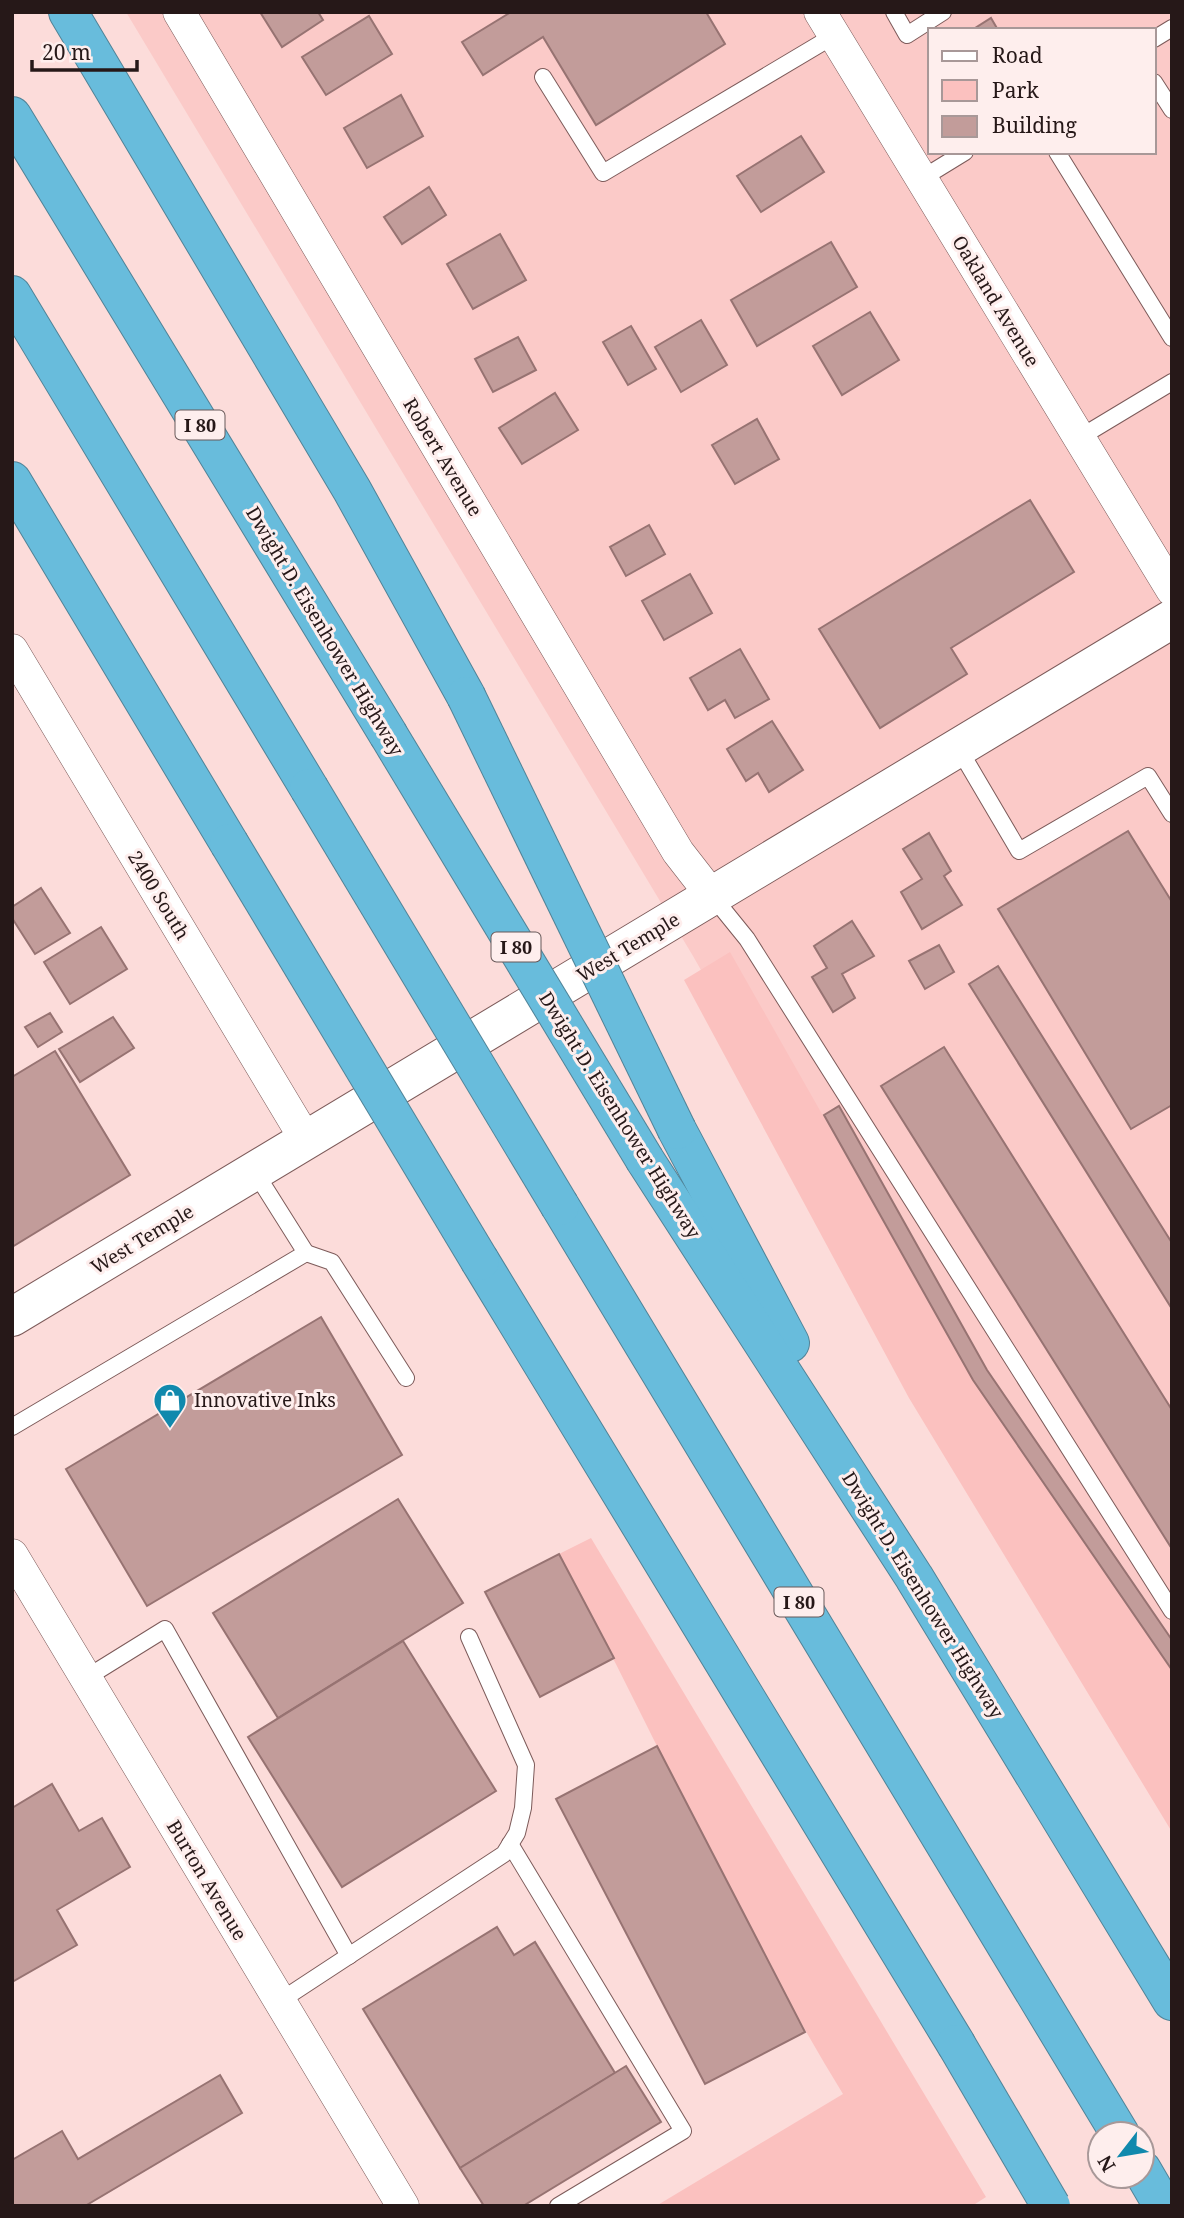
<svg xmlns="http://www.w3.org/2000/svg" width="1184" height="2218" viewBox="0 0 1184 2218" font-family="'Noto Serif',serif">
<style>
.built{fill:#fbcac8;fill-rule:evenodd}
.green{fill:#fbc1bf}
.building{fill:#c29c9a;stroke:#977372;stroke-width:2}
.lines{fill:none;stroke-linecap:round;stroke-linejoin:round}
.service-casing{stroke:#7d5b5a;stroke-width:18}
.minor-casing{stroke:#7d5b5a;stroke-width:33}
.tertiary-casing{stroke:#7d5b5a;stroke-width:40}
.motorway-casing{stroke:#518397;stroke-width:40}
.service{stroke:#fff;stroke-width:16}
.minor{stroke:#fff;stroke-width:32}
.tertiary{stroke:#fff;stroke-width:38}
.motorway{stroke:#68bcdc;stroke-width:38}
.motorway-bridge-casing{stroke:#518397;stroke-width:40;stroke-linecap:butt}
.motorway-bridge{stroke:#68bcdc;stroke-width:38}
.labels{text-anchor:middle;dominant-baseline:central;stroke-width:6;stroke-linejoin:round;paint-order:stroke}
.shield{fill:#feeeed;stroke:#675858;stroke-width:2}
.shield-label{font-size:18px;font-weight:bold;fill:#261818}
.street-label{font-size:19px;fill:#261818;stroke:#feeeed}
.poi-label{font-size:19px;fill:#261818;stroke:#feeeed;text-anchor:start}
</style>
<rect width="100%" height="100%" fill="#fcdcda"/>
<path class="built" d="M126,12h1046v1684l-227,-299 -252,-441zM930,30h224v122h-224z"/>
<g class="green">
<polygon points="730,952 973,1380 1172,1670 1172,1832 909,1398 684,980"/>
<path d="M591,1538l395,659 -14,9h-316l187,-112c-106,-173 -189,-362 -284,-540z"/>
</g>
<g class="building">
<polygon points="260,12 318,12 323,20 282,47"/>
<polygon points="511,12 706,12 725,44 596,125 543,37 483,75 462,42"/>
<polygon points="369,16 392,54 326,95 302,57"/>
<polygon points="991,18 998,30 972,30"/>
<polygon points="401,95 423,136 367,168 344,128"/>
<polygon points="801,136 824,172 761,212 737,176"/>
<polygon points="429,187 446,215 402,244 384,217"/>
<polygon points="500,234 526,280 473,309 447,264"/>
<polygon points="831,242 857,287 757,346 731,300"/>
<polygon points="870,312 899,360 842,395 813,346"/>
<polygon points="701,320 727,365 681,392 655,347"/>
<polygon points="631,326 656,369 628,385 603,342"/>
<polygon points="518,337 536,370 493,392 475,359"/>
<polygon points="555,393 578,430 522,464 499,428"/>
<polygon points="757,419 779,459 735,484 712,445"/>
<polygon points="1030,500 1074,572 951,648 967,674 880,728 819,629"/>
<polygon points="649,525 665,554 626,576 610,547"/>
<polygon points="690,574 712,613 664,640 642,601"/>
<polygon points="740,649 769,699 735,718 725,700 708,710 690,678"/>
<polygon points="772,721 803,770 769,792 758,773 746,781 727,749"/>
<polygon points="1128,831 1172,902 1172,1105 1131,1129 998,909"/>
<polygon points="929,833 951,871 944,876 962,905 922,929 901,892 922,879 903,849"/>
<polygon points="41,888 70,933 35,954 12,918 12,907"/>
<polygon points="852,921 874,956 842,974 855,998 833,1012 812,977 827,968 814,946"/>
<polygon points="101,927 127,969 70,1004 44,962"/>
<polygon points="939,945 954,972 925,989 909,961"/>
<polygon points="998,966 1172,1243 1172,1309 969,984"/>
<polygon points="50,1013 62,1032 38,1047 25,1027"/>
<polygon points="113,1017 134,1048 80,1082 59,1049"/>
<polygon points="944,1047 1172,1410 1172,1549 881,1086"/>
<polygon points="55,1051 130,1175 12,1247 12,1077"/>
<polygon points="839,1106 987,1370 1172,1640 1172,1670 973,1380 824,1115"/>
<polygon points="321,1317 402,1455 147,1606 66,1469"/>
<polygon points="398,1499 463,1603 278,1718 213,1613"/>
<polygon points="559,1554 614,1658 540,1697 485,1592"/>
<polygon points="403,1641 496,1791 342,1887 248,1737"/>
<polygon points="657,1746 805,2032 705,2084 556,1799"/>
<polygon points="52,1784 79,1831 102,1818 130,1867 57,1910 77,1945 12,1982 12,1808"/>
<polygon points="497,1927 514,1955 535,1942 615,2073 460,2168 363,2009"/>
<polygon points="626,2066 661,2122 523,2206 484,2206 460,2168"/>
<polygon points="220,2075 242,2113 85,2206 12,2206 12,2160 62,2131 78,2159"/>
</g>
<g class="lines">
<defs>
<g id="service">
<polyline points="894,12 907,35 943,12"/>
<polyline points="1154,39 1172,28"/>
<polyline points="543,77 603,173 835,35"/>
<polyline points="1154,82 1172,110"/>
<polyline points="1057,152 1172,338"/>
<polyline points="921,179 965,152"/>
<polyline points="1079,438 1172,382"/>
<polyline points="959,749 1019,851 1148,776 1172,814"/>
<polyline points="713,897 747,939 1172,1611"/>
<polyline points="306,1253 332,1262 406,1378"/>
<polyline points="12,1427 306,1253 255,1172"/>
<polyline points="86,1678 165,1629 349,1956"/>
<polyline points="510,1844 683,2131 558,2206"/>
<polyline points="280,2001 504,1854 517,1833 523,1808 526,1765 469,1637"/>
</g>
<g id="minor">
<polyline points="179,12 678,852 713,897"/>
<polyline points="820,12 1172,590"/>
<polyline points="12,650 306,1140"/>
<polyline points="12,1555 403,2206"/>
</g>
<polyline id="tertiary" points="12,1317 1172,619"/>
<g id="motorway">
<polyline points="68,12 352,490 466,696"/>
<polyline points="12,116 388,734"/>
<polyline points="12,295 309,788"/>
<polyline points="12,481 229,843"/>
<polyline points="677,1130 790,1343"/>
<polyline points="645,1160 914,1577 1172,2001"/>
<polyline points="560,1206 1120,2134"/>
<polyline points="480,1261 956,2044"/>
<polyline points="1142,2170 1163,2206"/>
</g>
</defs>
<use href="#service" class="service-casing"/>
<use href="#minor" class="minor-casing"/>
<use href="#tertiary" class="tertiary-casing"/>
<use href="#motorway" class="motorway-casing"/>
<use href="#service" class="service"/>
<use href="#minor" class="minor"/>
<use href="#tertiary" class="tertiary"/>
<use href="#motorway" class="motorway"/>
<defs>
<g id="motorway-bridge">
<polyline points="466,696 677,1130"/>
<polyline points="388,734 645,1160"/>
<polyline points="309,788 560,1206"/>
<polyline points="229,843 480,1261"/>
<polyline points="956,2044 1051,2206"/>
</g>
</defs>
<use href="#motorway-bridge" class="motorway-bridge-casing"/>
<use href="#motorway-bridge" class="motorway-bridge"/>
</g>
<defs>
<symbol id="shop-pin" viewBox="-11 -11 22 30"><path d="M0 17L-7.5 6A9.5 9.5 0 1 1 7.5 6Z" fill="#1189ad" stroke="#feeeed"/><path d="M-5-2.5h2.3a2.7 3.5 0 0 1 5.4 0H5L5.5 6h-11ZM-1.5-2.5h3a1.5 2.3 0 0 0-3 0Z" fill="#fff"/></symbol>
</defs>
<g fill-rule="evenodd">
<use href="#shop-pin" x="151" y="1381" width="38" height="52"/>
</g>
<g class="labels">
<g class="shield">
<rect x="175.5" y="410.5" width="49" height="29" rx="5"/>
<rect x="491.5" y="932.5" width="49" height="29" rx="5"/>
<rect x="774.5" y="1587.5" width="49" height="29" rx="5"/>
</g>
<g class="shield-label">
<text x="200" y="425">I 80</text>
<text x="516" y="947">I 80</text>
<text x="799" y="1602">I 80</text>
</g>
<g class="street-label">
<text transform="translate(996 301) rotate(59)">Oakland Avenue</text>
<text transform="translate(443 457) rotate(59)">Robert Avenue</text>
<text transform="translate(325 631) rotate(59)">Dwight D. Eisenhower Highway</text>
<text transform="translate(159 895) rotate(59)">2400 South</text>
<text transform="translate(628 947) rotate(-31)">West Temple</text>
<text transform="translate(620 1115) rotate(58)">Dwight D. Eisenhower Highway</text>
<text transform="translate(142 1239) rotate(-31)">West Temple</text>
<text transform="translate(923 1595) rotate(58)">Dwight D. Eisenhower Highway</text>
<text transform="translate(207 1880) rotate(59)">Burton Avenue</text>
</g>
<g class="poi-label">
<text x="194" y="1400">Innovative Inks</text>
</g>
</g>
<rect width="1184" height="2218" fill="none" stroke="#261818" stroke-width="28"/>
<rect x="928" y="28" width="228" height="126" fill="#feeeed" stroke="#a89898" stroke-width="2"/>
<rect x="942" y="51" width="35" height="10" fill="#ffffff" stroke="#a89898" stroke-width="2"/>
<text x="992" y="63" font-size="21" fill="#261818">Road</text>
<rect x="942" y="80" width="35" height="21" fill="#fbc1bf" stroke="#a89898" stroke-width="2"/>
<text x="992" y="98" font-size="21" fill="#261818">Park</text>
<rect x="942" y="116" width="35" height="21" fill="#c29c9a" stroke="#a89898" stroke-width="2"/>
<text x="992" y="133" font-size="21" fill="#261818">Building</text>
<g transform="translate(1121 2155) rotate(239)"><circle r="33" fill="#feeeed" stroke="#a89898" stroke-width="2"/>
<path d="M0-5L12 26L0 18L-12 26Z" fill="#1189ad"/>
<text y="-10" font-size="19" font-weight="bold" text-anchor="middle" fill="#261818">N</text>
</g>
<path d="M32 60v10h105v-10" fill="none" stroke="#261818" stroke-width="3.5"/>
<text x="42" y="60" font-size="21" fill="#261818" stroke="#feeeed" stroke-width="5" paint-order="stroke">20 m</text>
</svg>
